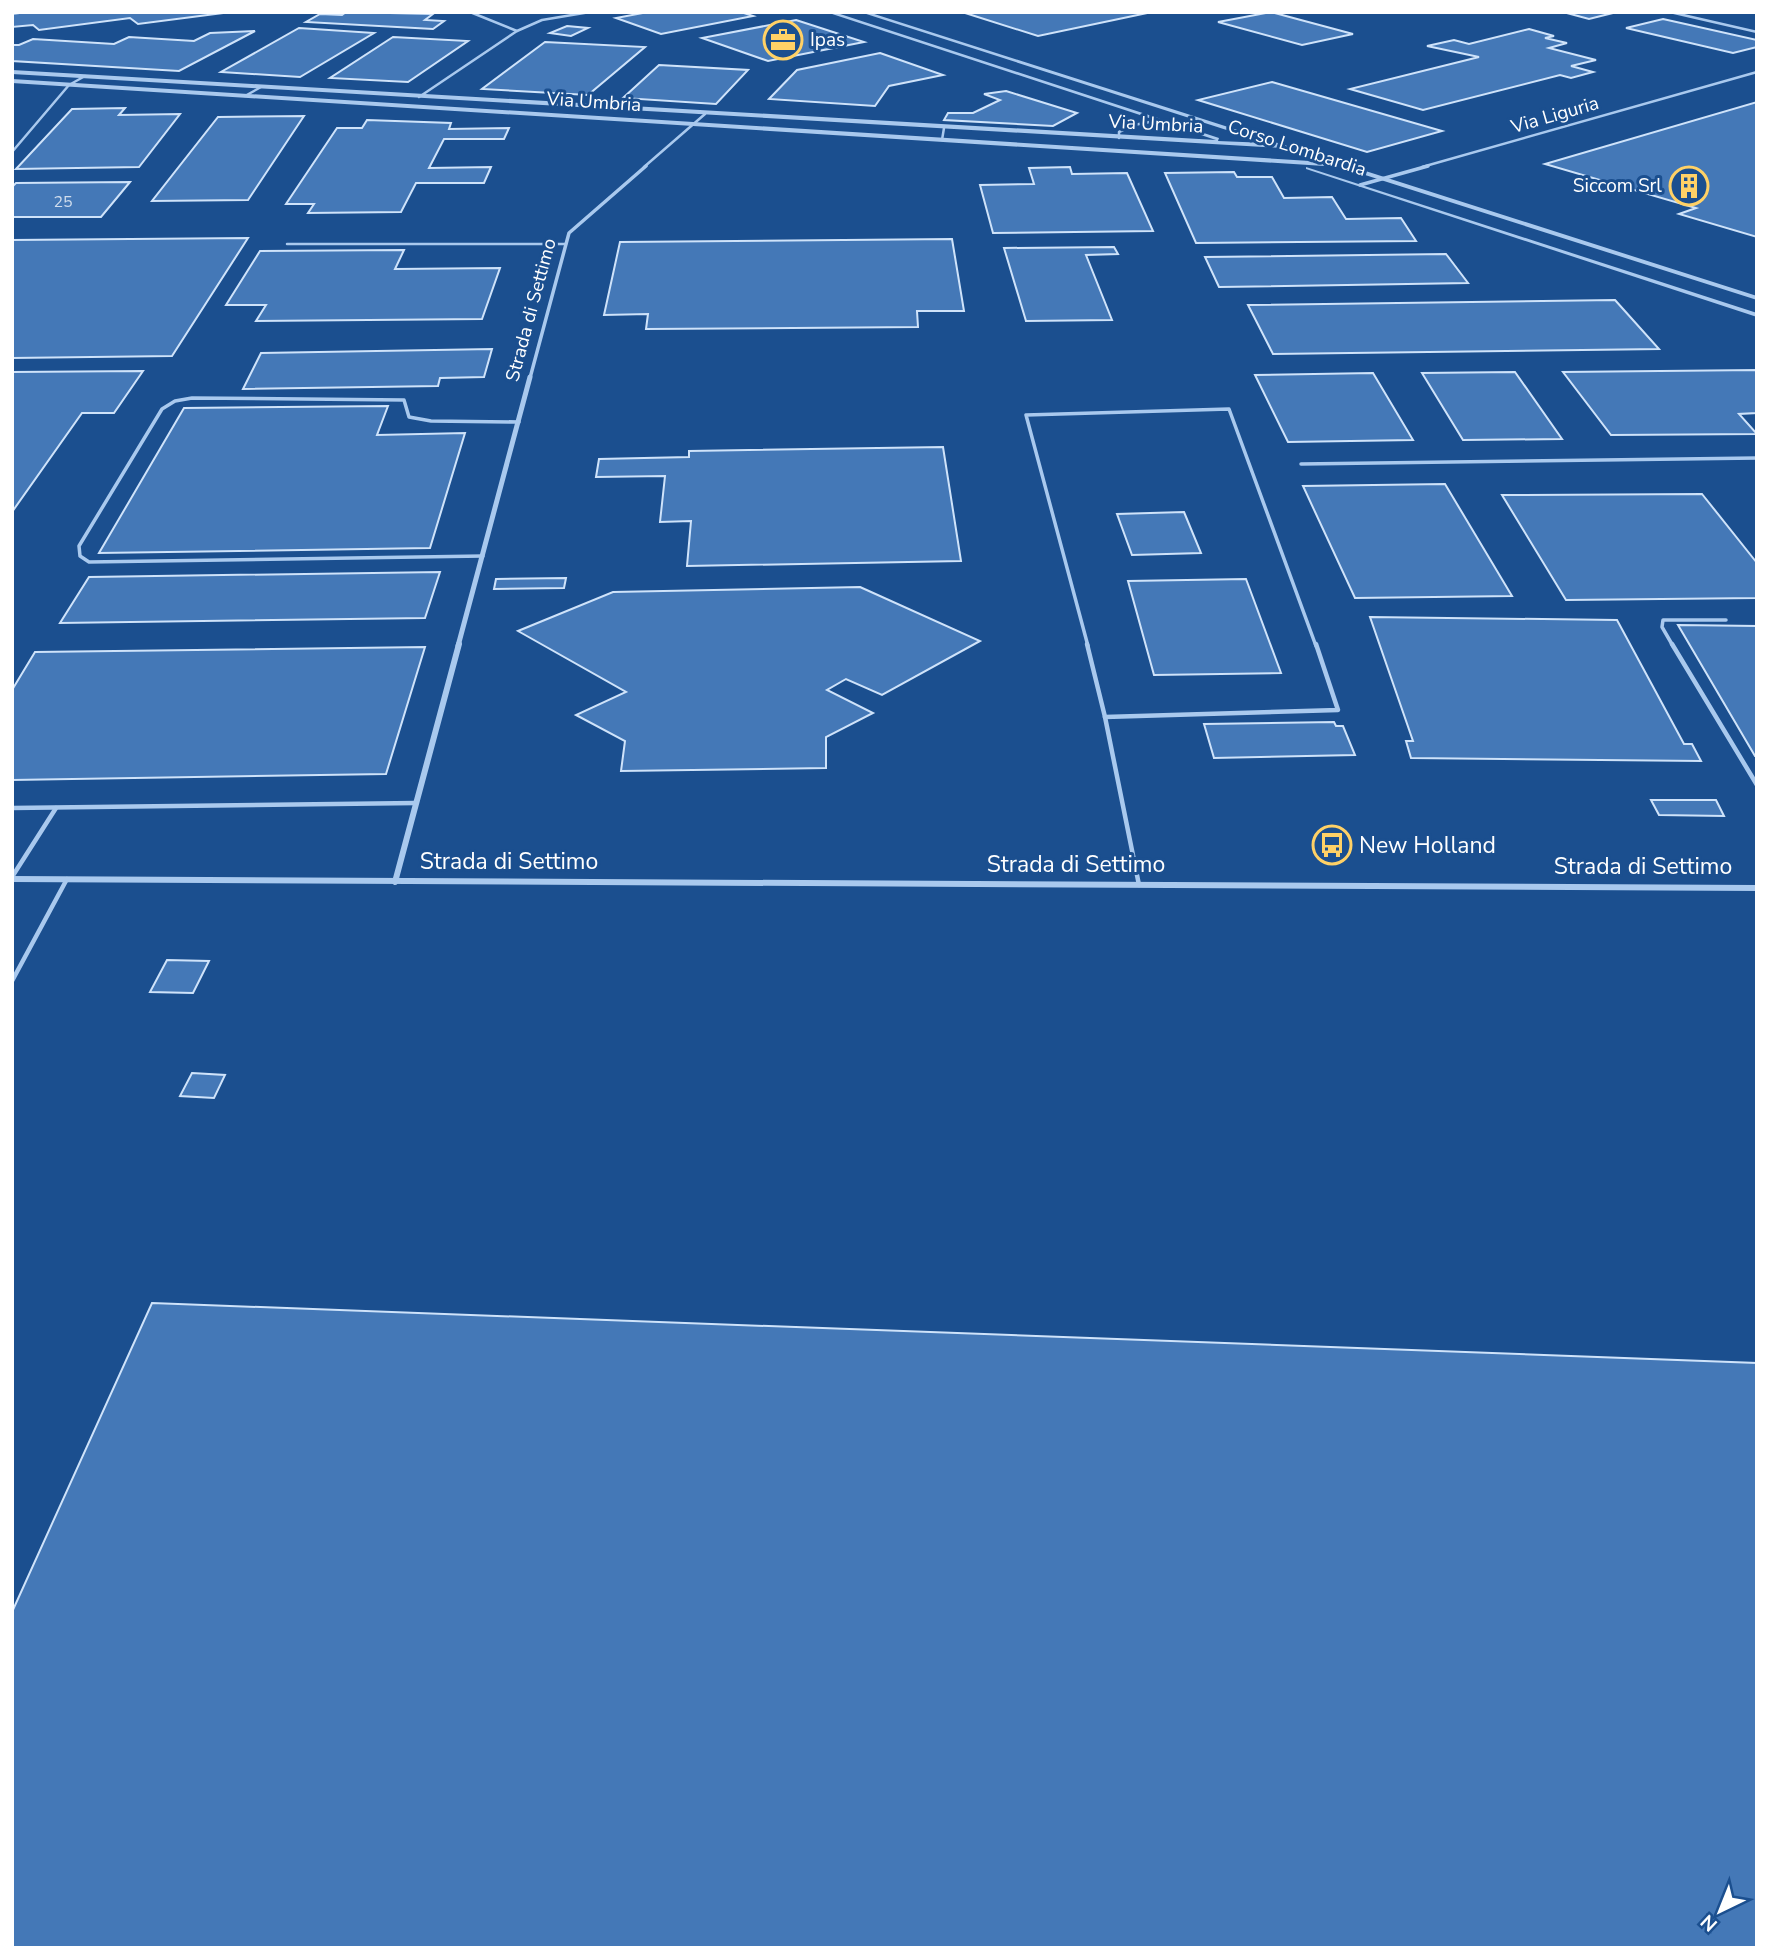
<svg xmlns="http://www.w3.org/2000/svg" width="1769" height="1960" viewBox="0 0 1769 1960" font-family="'Nunito Sans',sans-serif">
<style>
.building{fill:#4478b7;stroke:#cfe3fa;stroke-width:2}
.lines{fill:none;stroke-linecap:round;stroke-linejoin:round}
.service-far2{stroke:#a9c9ee;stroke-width:2.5}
.service-far1{stroke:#a9c9ee;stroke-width:3.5}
.service{stroke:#a9c9ee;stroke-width:4.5}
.minor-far3{stroke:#a9c9ee;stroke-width:2.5}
.minor-far2{stroke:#a9c9ee;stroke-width:3.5}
.minor-far1{stroke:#a9c9ee;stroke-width:5}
.minor{stroke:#a9c9ee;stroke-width:6}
.tertiary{fill:#a9c9ee;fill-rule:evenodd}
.labels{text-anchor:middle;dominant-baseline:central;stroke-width:6;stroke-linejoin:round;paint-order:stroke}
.far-number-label{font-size:16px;fill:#d0dded}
.far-poi-label{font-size:19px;fill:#fff;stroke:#1b4f8f;text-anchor:start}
.far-street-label{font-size:19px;fill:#fff;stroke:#1b4f8f}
.poi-label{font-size:23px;fill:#fff;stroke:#1b4f8f;text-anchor:start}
.street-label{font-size:23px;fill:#fff;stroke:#1b4f8f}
</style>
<rect width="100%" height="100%" fill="#1b4f8f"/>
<g class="building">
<polygon points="27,12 231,12 138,24 130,18 39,30 33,25 12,27 12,14"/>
<polygon points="346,12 433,14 425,20 444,21 433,29 306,22 320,14 342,15"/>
<polygon points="648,12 741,12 753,16 661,34 616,18"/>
<polygon points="962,12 1152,12 1038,36"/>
<polygon points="1271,12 1353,34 1302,45 1218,22"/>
<polygon points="1563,12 1617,12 1589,19"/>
<polygon points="1663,19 1757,40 1757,47 1733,53 1626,28"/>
<polygon points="796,20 864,42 768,61 702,38"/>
<polygon points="567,26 588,28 571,36 550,33"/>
<polygon points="299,28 374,33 300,77 221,72"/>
<polygon points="1529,29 1554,36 1545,38 1567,43 1549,48 1596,60 1571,66 1593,72 1571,78 1560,75 1423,110 1350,89 1479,57 1427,46 1454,40 1469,44"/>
<polygon points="255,31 179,71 12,61 12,45 19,45 33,39 114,44 129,37 194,41 210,33"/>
<polygon points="393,37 468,41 408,82 330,78"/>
<polygon points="545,42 645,47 588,95 482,89"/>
<polygon points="880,53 943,75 889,86 875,106 769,99 797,70"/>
<polygon points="659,65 748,70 716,104 623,98"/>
<polygon points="1272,82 1442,131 1367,152 1198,100"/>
<polygon points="1006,91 1077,113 1053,126 944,120 948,113 973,113 1000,100 984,94"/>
<polygon points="1757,102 1757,237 1679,214 1696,208 1545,164"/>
<polygon points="125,108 119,115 180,114 139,167 16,169 72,109"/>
<polygon points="304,116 248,200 152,201 218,117"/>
<polygon points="367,120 451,123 449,129 509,128 504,139 444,139 429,168 491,167 484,183 416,183 401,212 308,213 314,204 286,204 337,128 362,128"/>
<polygon points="1070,167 1072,174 1127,173 1153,231 993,233 980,185 1034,184 1029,168"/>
<polygon points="1234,172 1237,177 1272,177 1284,198 1332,197 1346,219 1401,218 1416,241 1196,243 1165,173"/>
<polygon points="130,182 101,217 12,217 12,187 16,183"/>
<polygon points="248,238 172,356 12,358 12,240"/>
<polygon points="952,239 964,311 917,311 918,327 646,329 648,314 604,315 620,242"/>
<polygon points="1114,247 1118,254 1086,255 1112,320 1026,321 1004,248"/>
<polygon points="404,250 395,269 500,268 482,319 256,321 266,305 226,305 260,251"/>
<polygon points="1446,254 1468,283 1219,287 1205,257"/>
<polygon points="1615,300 1659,349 1273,354 1248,305"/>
<polygon points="492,349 484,377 440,378 438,386 243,389 261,353"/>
<polygon points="1757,370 1757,413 1739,414 1757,434 1611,435 1563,372"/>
<polygon points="143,371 114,413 82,413 12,512 12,372"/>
<polygon points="1515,372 1562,439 1463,440 1422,373"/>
<polygon points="1373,373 1413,440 1288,442 1255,375"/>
<polygon points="388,406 377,435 465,433 430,548 99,553 184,408"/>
<polygon points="943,447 961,561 687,566 691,521 660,522 665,476 596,477 599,459 689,457 689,451"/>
<polygon points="1445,484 1512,596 1355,598 1303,486"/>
<polygon points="1702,494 1757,563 1757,598 1566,600 1502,495"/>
<polygon points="1184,512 1201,553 1132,555 1117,514"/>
<polygon points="440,572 425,618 60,623 89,577"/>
<polygon points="566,578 564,588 494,589 496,579"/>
<polygon points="1246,579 1281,673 1154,675 1128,581"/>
<polygon points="860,587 980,641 882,695 846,679 827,690 873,713 826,737 826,768 621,771 625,741 576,715 626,692 518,631 613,592"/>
<polygon points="1370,617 1617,620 1684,744 1692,744 1701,761 1411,758 1406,741 1413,741"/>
<polygon points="1678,625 1757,626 1757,756 1755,756"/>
<polygon points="425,647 386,774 12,780 12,690 35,652"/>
<polygon points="1334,722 1336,726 1343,726 1355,755 1214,758 1204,724"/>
<polygon points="1651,800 1716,800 1724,816 1659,815"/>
<polygon points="167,960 209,961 193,993 150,992"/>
<polygon points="192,1073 225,1075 214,1098 180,1096"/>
<polygon points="152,1303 1757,1363 1757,1948 12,1948 12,1612"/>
</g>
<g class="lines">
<g class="service-far2">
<polyline points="517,31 542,20 590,12"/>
<polyline points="1119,138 1119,132 1134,125 1160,120"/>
<polyline points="12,152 69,85"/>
<polyline points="287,244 566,244"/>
</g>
<g class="service-far1">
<polyline points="1301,464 1757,458"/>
<polyline points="483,556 89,562 80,556 79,546 162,409 175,401 192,398 404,400 409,417 431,421 519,422"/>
<polyline points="1088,646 1026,415 1229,409 1316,646"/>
<polyline points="1673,646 1662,627 1663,620 1726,620"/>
</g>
<g class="service">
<polyline points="1087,644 1105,717"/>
<polyline points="1672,644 1757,785"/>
<polyline points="1105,717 1139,885"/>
<polyline points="1105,717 1338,710 1316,644"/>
<polyline points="12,808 416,803"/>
<polyline points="12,877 56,808"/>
<polyline points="12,981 67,879"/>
</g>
<g class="minor-far3">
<polyline points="1670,12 1757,32"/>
<polyline points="69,85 85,76"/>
<polyline points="245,96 261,87"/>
<polyline points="419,97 517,31 470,12"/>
<polyline points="942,140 944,128"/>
<polyline points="644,167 705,114"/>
<polyline points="1422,167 1757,72"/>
</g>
<g class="minor-far2">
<polyline points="1360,185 1428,166"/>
<polyline points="530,378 569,233 646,166"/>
</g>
<polyline class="minor-far1" points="458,646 530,377"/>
<polyline class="minor" points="395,882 459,644"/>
<g class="tertiary">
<polygon points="826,12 834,12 1219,138 1218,141 1267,143 860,12 868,12 1757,296 1757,300 1340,167 12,83 12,79 1326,162 1281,148 12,74 12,70 1216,140"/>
<polygon points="1306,167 1757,313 1757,317 1306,169"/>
<polygon points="12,876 1757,885 1757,891 12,882"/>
</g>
</g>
<defs>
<symbol id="office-ring" viewBox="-11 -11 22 22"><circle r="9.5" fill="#1b4f8f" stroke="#ffd166" stroke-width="1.5"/><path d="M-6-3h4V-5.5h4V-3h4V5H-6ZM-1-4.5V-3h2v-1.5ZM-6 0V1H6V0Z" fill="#ffd166"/></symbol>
<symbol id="building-ring" viewBox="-11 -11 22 22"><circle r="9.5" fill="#1b4f8f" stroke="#ffd166" stroke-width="1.5"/><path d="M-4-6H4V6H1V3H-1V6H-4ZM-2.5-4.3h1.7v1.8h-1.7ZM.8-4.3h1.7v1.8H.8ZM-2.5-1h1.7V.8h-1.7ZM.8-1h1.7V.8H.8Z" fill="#ffd166"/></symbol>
<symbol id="bus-ring" viewBox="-11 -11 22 22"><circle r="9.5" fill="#1b4f8f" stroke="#ffd166" stroke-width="1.5"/><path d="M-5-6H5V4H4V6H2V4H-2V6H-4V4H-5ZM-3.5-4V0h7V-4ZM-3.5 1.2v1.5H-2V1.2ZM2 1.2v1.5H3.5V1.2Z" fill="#ffd166"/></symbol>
</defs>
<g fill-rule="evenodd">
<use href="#office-ring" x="761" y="18" width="44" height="44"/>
<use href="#building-ring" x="1667" y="164" width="44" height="44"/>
<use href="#bus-ring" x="1310" y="823" width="44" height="44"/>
</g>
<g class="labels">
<g class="far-number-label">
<text x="63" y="202">25</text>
</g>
<g class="far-poi-label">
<text x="810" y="40">Ipas</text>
<text x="1662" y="186" text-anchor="end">Siccom Srl</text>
</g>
<g class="far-street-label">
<text transform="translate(594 102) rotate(4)">Via Umbria</text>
<text transform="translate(1555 115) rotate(-16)">Via Liguria</text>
<text transform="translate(1156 124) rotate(3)">Via Umbria</text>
<text transform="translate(1297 148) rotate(18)">Corso Lombardia</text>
<text transform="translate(531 310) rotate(-75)">Strada di Settimo</text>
</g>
<g class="poi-label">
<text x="1359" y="845">New Holland</text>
</g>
<g class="street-label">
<text x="509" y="861">Strada di Settimo</text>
<text x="1076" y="864">Strada di Settimo</text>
<text x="1643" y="866">Strada di Settimo</text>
</g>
</g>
<rect width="1769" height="1960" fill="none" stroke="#ffffff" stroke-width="28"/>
<g transform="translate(1720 1911) rotate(223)" stroke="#1b4f8f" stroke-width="5" paint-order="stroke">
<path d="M0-5L12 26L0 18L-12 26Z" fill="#ffffff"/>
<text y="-10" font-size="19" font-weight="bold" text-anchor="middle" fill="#ffffff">N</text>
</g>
</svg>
